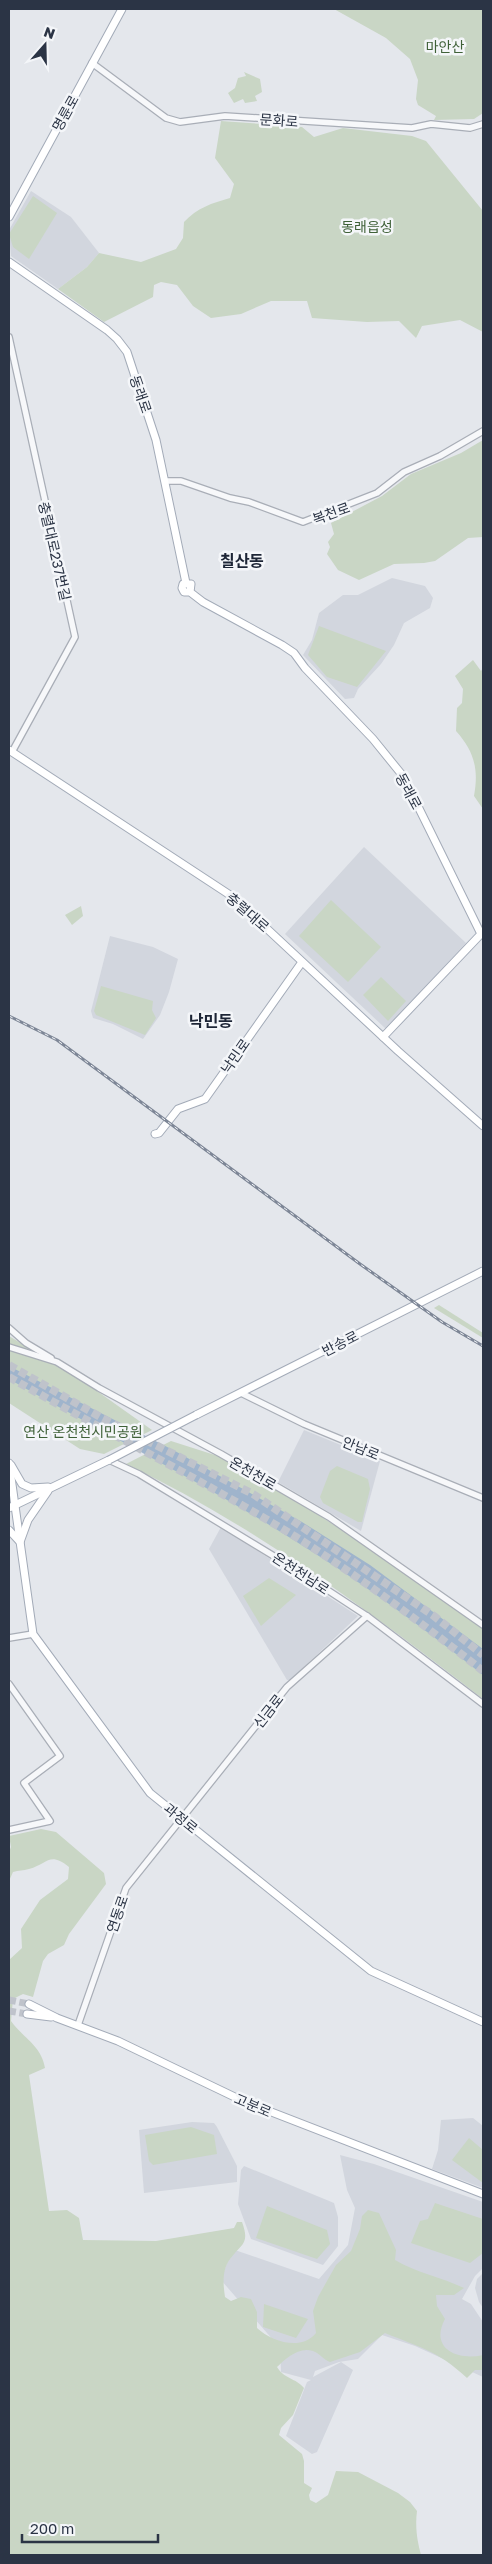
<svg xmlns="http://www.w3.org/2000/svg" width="492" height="2564" viewBox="0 0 492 2564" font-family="'Golos Text','Noto Sans KR',sans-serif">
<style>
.built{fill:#d2d6de}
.green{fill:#c9d6c5}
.water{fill:#9fb4cc}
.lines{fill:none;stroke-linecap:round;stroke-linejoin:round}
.major-tunnel{stroke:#bfc3cb;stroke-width:7;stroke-dasharray:7 3.5;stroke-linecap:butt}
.highway-tunnel{stroke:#bfc3cb;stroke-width:8;stroke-dasharray:8 4;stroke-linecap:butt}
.minor-casing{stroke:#a9aeb7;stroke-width:8}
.major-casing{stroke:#a3abb8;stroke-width:9}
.minor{stroke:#f7f8fa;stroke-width:5.5}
.major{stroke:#fff;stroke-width:7}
.rail-casing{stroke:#7d8696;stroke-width:3}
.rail{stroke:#f4f6f9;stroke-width:1;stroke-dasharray:4;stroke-linecap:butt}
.major-bridge-casing{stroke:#a3abb8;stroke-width:9;stroke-linecap:butt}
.major-bridge{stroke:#fff;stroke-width:7}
.labels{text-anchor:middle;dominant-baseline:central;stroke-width:5;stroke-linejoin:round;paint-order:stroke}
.park-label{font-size:14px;fill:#3f6138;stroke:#f4f6f9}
.street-label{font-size:14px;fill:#2b3445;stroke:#f4f6f9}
.quarter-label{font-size:16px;font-weight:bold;fill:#1d2536;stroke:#f4f6f9}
</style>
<rect width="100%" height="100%" fill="#e4e7ec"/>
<g class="built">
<polygon points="31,191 71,217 99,253 87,267 58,289 11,256 9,230"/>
<polygon points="392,578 425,586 433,598 430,608 404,623 394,645 381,664 358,689 354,698 345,699 303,655 312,640 319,613 343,595 358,595"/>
<polygon points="364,847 466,943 386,1029 285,934"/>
<polygon points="110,936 153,947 178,959 169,992 160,1015 143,1039 113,1024 93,1018 91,1011"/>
<polygon points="304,1430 380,1461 361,1531 278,1482"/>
<polygon points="221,1527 358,1616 290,1680 287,1680 209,1549"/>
<polygon points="473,2118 483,2126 483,2188 432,2169 438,2150 441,2120"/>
<polygon points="192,2122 214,2123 217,2127 237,2166 237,2182 144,2193 139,2130"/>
<polygon points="340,2155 374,2164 483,2202 483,2268 475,2276 462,2299 471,2304 483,2322 483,2377 415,2346 382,2335 358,2359 339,2362 315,2371 313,2377 341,2362 353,2370 317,2452 312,2454 286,2436 307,2382 311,2380 281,2372 280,2348 221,2280 232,2249 319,2279 348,2245 355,2208 347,2190"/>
<polygon points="244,2166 334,2203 338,2217 338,2246 323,2265 251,2239 238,2204 241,2170"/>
<polygon points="483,2273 483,2308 479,2302 475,2288 477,2279"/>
</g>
<g class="green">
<polygon points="334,9 483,9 483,113 474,119 434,120 436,116 418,105 416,99 418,80 410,59 386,38"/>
<polygon points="244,72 260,79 262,92 255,96 257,101 245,103 243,99 234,103 228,93 235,88 238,78 246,76"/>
<path d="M221,121l81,6 12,10 29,-9 69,8 14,5 57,70v121l-23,-12 -38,6 -6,12 -17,-17 -32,1 -55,-4 -5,-17h-36l-30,13 -30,4 -18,-12 -16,-21 -16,-3 -7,3 -1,12 -49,25 -46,-33 29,-22 12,-14 42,9 35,-13 7,-11 1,-16c13,-14 28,-19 46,-24l4,-14 -19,-26z"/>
<polygon points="33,196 57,213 29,259 13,247 9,234"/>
<polygon points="483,440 483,537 468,538 435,561 424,563 394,564 359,580 338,570 327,554 330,547 328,542 334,534 331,523 382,496 411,474 461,453"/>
<polygon points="319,626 386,651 357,687 327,677 308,655"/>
<path d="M473,660l8,11 2,-3v141l-9,-13c5,-27 0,-45 -18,-65l1,-23 5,-5 1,-14 -8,-13z"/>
<polygon points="331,900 381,947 348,982 299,936"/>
<polygon points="81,906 83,916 72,925 65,915"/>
<polygon points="381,977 406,1001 388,1021 363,995"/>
<polygon points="101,986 153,1001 152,1010 156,1018 145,1035 96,1015 94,1011"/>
<polygon points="439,1305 483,1333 483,1338 434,1308"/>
<polygon points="9,1336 80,1379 152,1430 104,1454 80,1449 9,1403"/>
<path d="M171,1441l50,16 73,42 66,43 123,86v71c-112,-87 -228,-173 -357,-235z"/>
<polygon points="337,1466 368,1479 370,1489 362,1522 358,1522 323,1503 320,1497 330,1471"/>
<polygon points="269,1578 296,1595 261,1626 243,1596"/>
<path d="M41,1829l15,3 48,41 2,11 -37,50 -5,11 -16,9 -5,7 -10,36 -10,-3 -10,5 -2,22c13,18 30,24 34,47l-16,7 20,136 18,-1 12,8 4,22 73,1 78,-13 3,-6h5c8,22 0,21 -12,37 -8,11 -7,25 -5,38l6,4 10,-4 10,2 6,13v16c15,14 45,23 59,5l-3,-22 5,-14 18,-32 15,-14 9,-22 2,-13 6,-6 11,3 17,37 -1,10c22,13 46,17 69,28l-10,7h-18l1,11 8,13c-16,30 13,42 38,36v15h-8l-8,8c-30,-28 -46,-30 -82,-45l-25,19 -30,10c-6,-2 -11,-9 -17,-11 -14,-5 -28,8 -36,16 7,12 19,11 27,21l-11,27 -12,13 -2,7 23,19 2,7v22l8,5 -3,7 1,5 6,3 12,-8 8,-24 22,1 40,21 12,9 7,9c-2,15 0,30 4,44h-412v-595l13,-12 -1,-19 19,-29 28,-21 1,-12c-20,-16 -21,-3 -40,2 -6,2 -10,1 -16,3l-4,9v-29l2,-5 -2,-11z"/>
<polygon points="191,2127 214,2135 217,2154 153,2165 149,2161 145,2135"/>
<polygon points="469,2138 483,2150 483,2183 452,2160"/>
<polygon points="435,2203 483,2219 483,2253 470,2263 411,2243 420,2221 428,2219"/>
<polygon points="267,2206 327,2230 330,2244 317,2259 256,2238"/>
<polygon points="264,2304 308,2319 296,2338 263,2327"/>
</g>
<path class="water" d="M9,1366l166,85 127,71 68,43 113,84v26c-61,-48 -124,-95 -191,-136 -92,-58 -189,-106 -283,-160z"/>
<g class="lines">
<g class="major-tunnel">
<polyline points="9,2000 29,2004"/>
<polyline points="9,2011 27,2014"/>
</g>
<g class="highway-tunnel">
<polyline points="9,1365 102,1418 253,1494 434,1616 483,1655"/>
<path d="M9,1377c95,54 193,103 287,160 65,41 127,87 187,134"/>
</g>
<defs>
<g id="minor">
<polyline points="92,63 166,118 180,122 225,116 412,128 431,124 470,128 483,124"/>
<polyline points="9,337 75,637 12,752"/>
<polyline points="166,481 181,481 230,498 249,502 303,522 377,493 404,472 440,456 483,431"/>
<polyline points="9,1328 26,1343 51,1358"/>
<polyline points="9,1347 57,1362 99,1388 221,1454 329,1517 483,1625"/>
<polyline points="241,1393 304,1424 483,1498"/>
<polyline points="109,1460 139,1474 300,1572 367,1616 483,1704"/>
<polyline points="9,1638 33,1634"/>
<polyline points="9,1684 60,1756 24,1783 50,1821 9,1830"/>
<polyline points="78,2025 126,1888 287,1687 367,1616"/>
</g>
<g id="major">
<polyline points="9,217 122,9"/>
<polyline points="9,262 107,330 117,339 127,352 156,440 186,583"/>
<polyline points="190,592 191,584 183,584 182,588 184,592 190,592 203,602 282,645 294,653 305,668 373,739 403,776 481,934 383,1037"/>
<polyline points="9,750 233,897 398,1051 483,1126"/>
<polyline points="155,1134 159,1133 178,1109 205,1099 302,962"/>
<polyline points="196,1415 483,1271"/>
<polyline points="9,1463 33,1634 150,1793 371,1971 483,2022"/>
<polyline points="11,1465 22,1484 31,1488 48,1487"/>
<polyline points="9,1508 109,1460"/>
<polyline points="9,1530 20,1542 28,1520 48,1491"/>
<polyline points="29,2004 57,2018 118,2041 243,2101 483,2194"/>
<polyline points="27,2014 51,2017"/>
</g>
</defs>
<use href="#minor" class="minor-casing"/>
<use href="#major" class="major-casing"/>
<use href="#minor" class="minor"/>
<use href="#major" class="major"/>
<defs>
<polyline id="rail" points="9,1016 57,1040 360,1264 442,1322 483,1346"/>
</defs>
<use href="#rail" class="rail-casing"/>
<use href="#rail" class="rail"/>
<defs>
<polyline id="major-bridge" points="109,1460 196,1415"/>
</defs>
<use href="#major-bridge" class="major-bridge-casing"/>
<use href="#major-bridge" class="major-bridge"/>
</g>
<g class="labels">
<g class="park-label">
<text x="445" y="46">마안산</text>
<text x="367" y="226">동래읍성</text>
<text x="83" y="1431">연산 온천천시민공원</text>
</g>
<g class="street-label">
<text transform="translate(65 113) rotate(-61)">명륜로</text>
<text transform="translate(279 120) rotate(4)">문화로</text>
<text transform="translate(141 394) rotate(71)">동래로</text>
<text transform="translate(331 513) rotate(-20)">복천로</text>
<text transform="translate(55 551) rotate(77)">충렬대로237번길</text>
<text transform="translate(409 791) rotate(62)">동래로</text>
<text transform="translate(248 912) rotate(41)">충렬대로</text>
<text transform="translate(235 1056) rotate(-55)">낙민로</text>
<text transform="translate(340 1343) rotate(-27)">반송로</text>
<text transform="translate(361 1448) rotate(22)">안남로</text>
<text transform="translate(253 1473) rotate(30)">온천천로</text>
<text transform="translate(301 1573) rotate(33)">온천천남로</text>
<text transform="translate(268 1711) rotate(-52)">신금로</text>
<text transform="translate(181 1818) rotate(39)">과정로</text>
<text transform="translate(117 1914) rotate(-71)">연동로</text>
<text transform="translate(253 2105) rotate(23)">고분로</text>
</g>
<g class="quarter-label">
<text x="242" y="561">칠산동</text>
<text x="211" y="1021">낙민동</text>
</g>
</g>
<rect width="492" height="2564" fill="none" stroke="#2b3445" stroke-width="20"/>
<g transform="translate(45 45) rotate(20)" stroke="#f4f6f9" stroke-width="4" paint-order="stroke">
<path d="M0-4L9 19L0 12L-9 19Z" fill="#2b3445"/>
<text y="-8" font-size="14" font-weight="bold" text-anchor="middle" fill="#2b3445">N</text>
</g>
<path d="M22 2534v8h136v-8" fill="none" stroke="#2b3445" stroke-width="2.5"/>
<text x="30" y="2534" font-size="15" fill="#2b3445" stroke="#f4f6f9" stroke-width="4" paint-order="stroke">200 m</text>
</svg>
